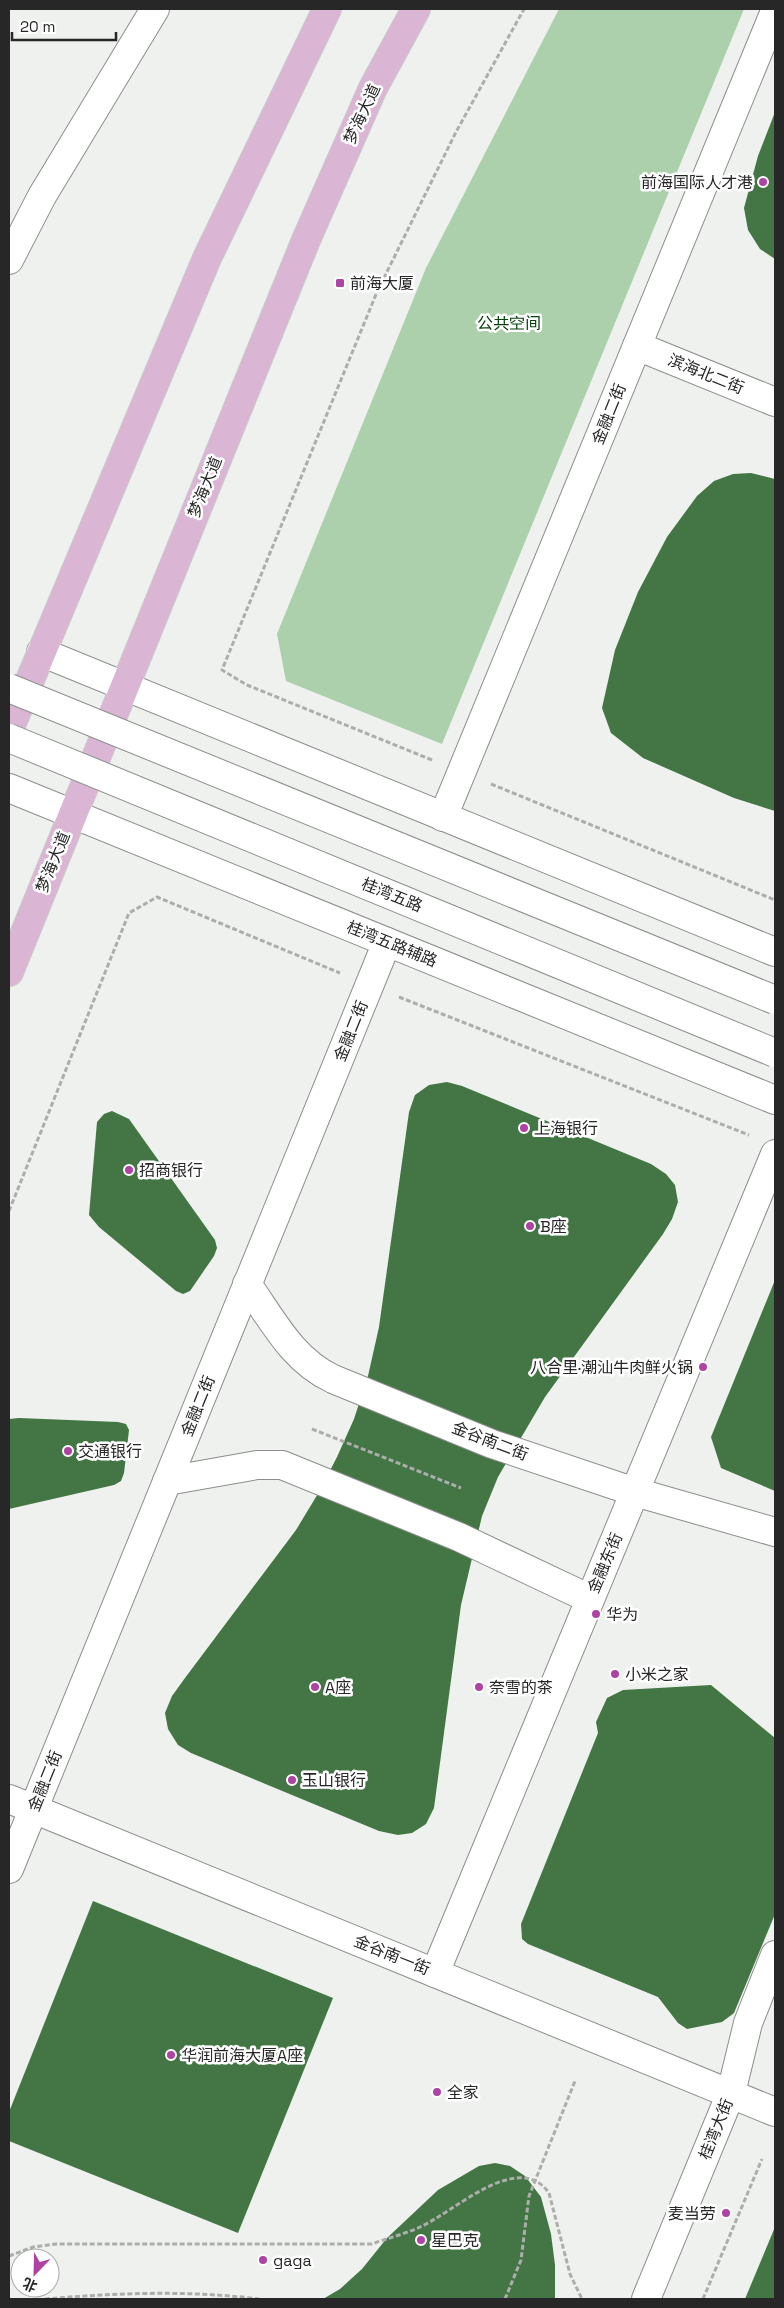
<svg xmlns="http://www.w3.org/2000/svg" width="784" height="2308" viewBox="0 0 784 2308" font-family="'Space Grotesk','Noto Sans SC',sans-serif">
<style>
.green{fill:#accfac}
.building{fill:#437644}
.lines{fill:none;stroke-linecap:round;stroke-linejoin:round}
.minor-casing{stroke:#8b8e8b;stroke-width:30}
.major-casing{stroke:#cbcbcb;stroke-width:30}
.path{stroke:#abaeab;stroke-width:3;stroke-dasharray:5 2.5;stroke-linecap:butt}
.minor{stroke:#fff;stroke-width:28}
.major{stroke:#dab5d4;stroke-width:28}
.minor-bridge-casing{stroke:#8b8e8b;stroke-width:30;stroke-linecap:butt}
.minor-bridge{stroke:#fff;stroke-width:28}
.poi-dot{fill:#ae43a3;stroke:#fff;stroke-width:2}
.labels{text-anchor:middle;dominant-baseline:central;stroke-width:5;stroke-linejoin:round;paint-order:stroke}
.street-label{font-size:16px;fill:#262726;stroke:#fff}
.poi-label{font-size:16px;fill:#262726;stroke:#fff;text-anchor:start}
.park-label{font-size:16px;fill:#06410d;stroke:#fff}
</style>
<rect width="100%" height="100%" fill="#eef1ee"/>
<polygon class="green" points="559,9 744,9 442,744 286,681 277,634 426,268"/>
<g class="building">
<polygon points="775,112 775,259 760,249 748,230 744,208 758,156"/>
<polygon points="751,473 775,479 775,811 734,798 643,758 611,733 602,708 615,650 638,592 667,537 697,496 714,481 733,474"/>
<polygon points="447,1082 462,1086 651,1164 666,1174 675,1185 678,1202 672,1219 663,1234 545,1397 498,1477 482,1516 461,1605 434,1808 426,1824 412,1833 398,1835 379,1831 191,1753 178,1745 168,1729 165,1713 172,1696 185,1678 296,1530 319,1492 337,1457 354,1419 368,1376 379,1327 409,1112 415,1095 429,1085"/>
<polygon points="112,1111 129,1119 215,1240 217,1248 214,1256 190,1291 183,1294 176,1291 99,1227 89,1215 97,1122 104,1114"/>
<polygon points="775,1280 775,1491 721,1468 711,1437"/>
<polygon points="19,1418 118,1422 126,1424 129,1430 124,1473 121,1481 114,1485 9,1509 9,1419"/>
<polygon points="711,1685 775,1738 775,1914 734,2013 722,2022 687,2029 678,2023 658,1997 528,1944 522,1939 521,1924 598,1733 596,1722 607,1698 623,1690"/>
<polygon points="93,1901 333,1998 238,2233 9,2141 9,2112"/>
<polygon points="495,2163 510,2166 525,2176 541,2197 551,2234 555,2265 555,2299 323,2299 340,2289 362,2269 387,2238 438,2190 479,2166"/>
<polygon points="775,2227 775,2299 745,2299"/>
</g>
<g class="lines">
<defs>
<g id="minor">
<polyline points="9,260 42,196 155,9"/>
<polyline points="637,346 775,402"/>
<polyline points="41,652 775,952"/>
<polyline points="9,788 775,1100"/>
<polyline points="443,817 775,11"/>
<path d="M247,1284c25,35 45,76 86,95l159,65 143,48 140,40"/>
<polyline points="167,1481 257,1465 282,1465 459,1537 590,1599"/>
<polyline points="9,1799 775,2112"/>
<polyline points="9,1869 387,942"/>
<polyline points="435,1973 775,1154"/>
<polyline points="646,2299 731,2093 748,2023 775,1955"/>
</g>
<g id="major">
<polyline points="9,730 207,258 327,9"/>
<polyline points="9,972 306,240 373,88 416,9"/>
</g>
</defs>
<use href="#minor" class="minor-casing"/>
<use href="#major" class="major-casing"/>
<g class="path">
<polyline points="432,760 247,685 222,670 377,292 456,132 524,9"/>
<polyline points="491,784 775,900"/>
<polyline points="399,997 749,1135"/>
<polyline points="9,1211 129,913 157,897 340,973"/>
<polyline points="312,1429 461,1488"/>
<path d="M9,2256l24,-9 23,-3h316c16,-6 33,-10 48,-17 33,-14 98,-78 129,-34l21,81 12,25"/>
<path d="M45,2299c71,-6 142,-9 214,0"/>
<polyline points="505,2299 521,2260 529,2196 575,2081"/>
<polyline points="703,2299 762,2159"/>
</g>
<use href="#minor" class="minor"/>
<use href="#major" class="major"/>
<defs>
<g id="minor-bridge">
<polyline points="9,688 775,1000"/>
<polyline points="9,738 775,1053"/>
</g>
</defs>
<use href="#minor-bridge" class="minor-bridge-casing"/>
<use href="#minor-bridge" class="minor-bridge"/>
</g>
<g class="poi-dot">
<circle cx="763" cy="182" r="5"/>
<rect x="335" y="278" width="10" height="10" rx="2.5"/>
<circle cx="524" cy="1128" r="5"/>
<circle cx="129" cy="1170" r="5"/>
<circle cx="530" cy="1226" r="5"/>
<circle cx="703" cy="1367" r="5"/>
<circle cx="68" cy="1451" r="5"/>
<circle cx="596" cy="1614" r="5"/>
<circle cx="615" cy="1674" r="5"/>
<circle cx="315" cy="1687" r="5"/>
<circle cx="479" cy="1687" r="5"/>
<circle cx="292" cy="1780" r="5"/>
<circle cx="171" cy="2055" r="5"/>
<circle cx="437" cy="2092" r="5"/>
<circle cx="726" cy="2213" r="5"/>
<circle cx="421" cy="2240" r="5"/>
<circle cx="263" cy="2260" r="5"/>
</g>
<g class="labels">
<g class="street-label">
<text transform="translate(362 114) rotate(-65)">梦海大道</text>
<text transform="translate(706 374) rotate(22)">滨海北二街</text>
<text transform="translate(609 414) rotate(-68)">金融二街</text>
<text transform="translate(205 487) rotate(-68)">梦海大道</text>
<text transform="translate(53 862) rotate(-68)">梦海大道</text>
<text transform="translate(392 895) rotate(22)">桂湾五路</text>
<text transform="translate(392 944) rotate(22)">桂湾五路辅路</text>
<text transform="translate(351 1031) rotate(-68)">金融二街</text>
<text transform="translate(198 1406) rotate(-68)">金融二街</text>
<text transform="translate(490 1441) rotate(21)">金谷南二街</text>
<text transform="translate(605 1563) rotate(-67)">金融东街</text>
<text transform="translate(45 1781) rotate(-68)">金融二街</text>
<text transform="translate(392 1955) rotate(22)">金谷南一街</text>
<text transform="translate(716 2129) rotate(-68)">桂湾大街</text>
</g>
<g class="poi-label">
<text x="753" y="182" text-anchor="end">前海国际人才港</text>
<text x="350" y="283">前海大厦</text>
<text x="534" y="1128">上海银行</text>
<text x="139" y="1170">招商银行</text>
<text x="540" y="1226">B座</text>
<text x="693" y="1367" text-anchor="end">八合里·潮汕牛肉鲜火锅</text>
<text x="78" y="1451">交通银行</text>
<text x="606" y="1614">华为</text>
<text x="625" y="1674">小米之家</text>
<text x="325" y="1687">A座</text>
<text x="489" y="1687">奈雪的茶</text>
<text x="302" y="1780">玉山银行</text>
<text x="181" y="2055">华润前海大厦A座</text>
<text x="447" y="2092">全家</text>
<text x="716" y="2213" text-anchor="end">麦当劳</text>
<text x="431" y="2240">星巴克</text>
<text x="273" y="2260">gaga</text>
</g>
<g class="park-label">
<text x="509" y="323">公共空间</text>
</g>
</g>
<rect width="784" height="2308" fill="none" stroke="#262726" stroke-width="20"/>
<g transform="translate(35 2273) rotate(203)"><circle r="24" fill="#ffffff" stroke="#a8a9a8"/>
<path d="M0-4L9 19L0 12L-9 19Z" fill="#ae43a3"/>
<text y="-8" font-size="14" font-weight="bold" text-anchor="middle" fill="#262726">北</text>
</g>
<path d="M12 32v8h104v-8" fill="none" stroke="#262726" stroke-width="2.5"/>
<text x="20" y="32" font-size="15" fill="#262726" stroke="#ffffff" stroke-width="4" paint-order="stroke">20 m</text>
</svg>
